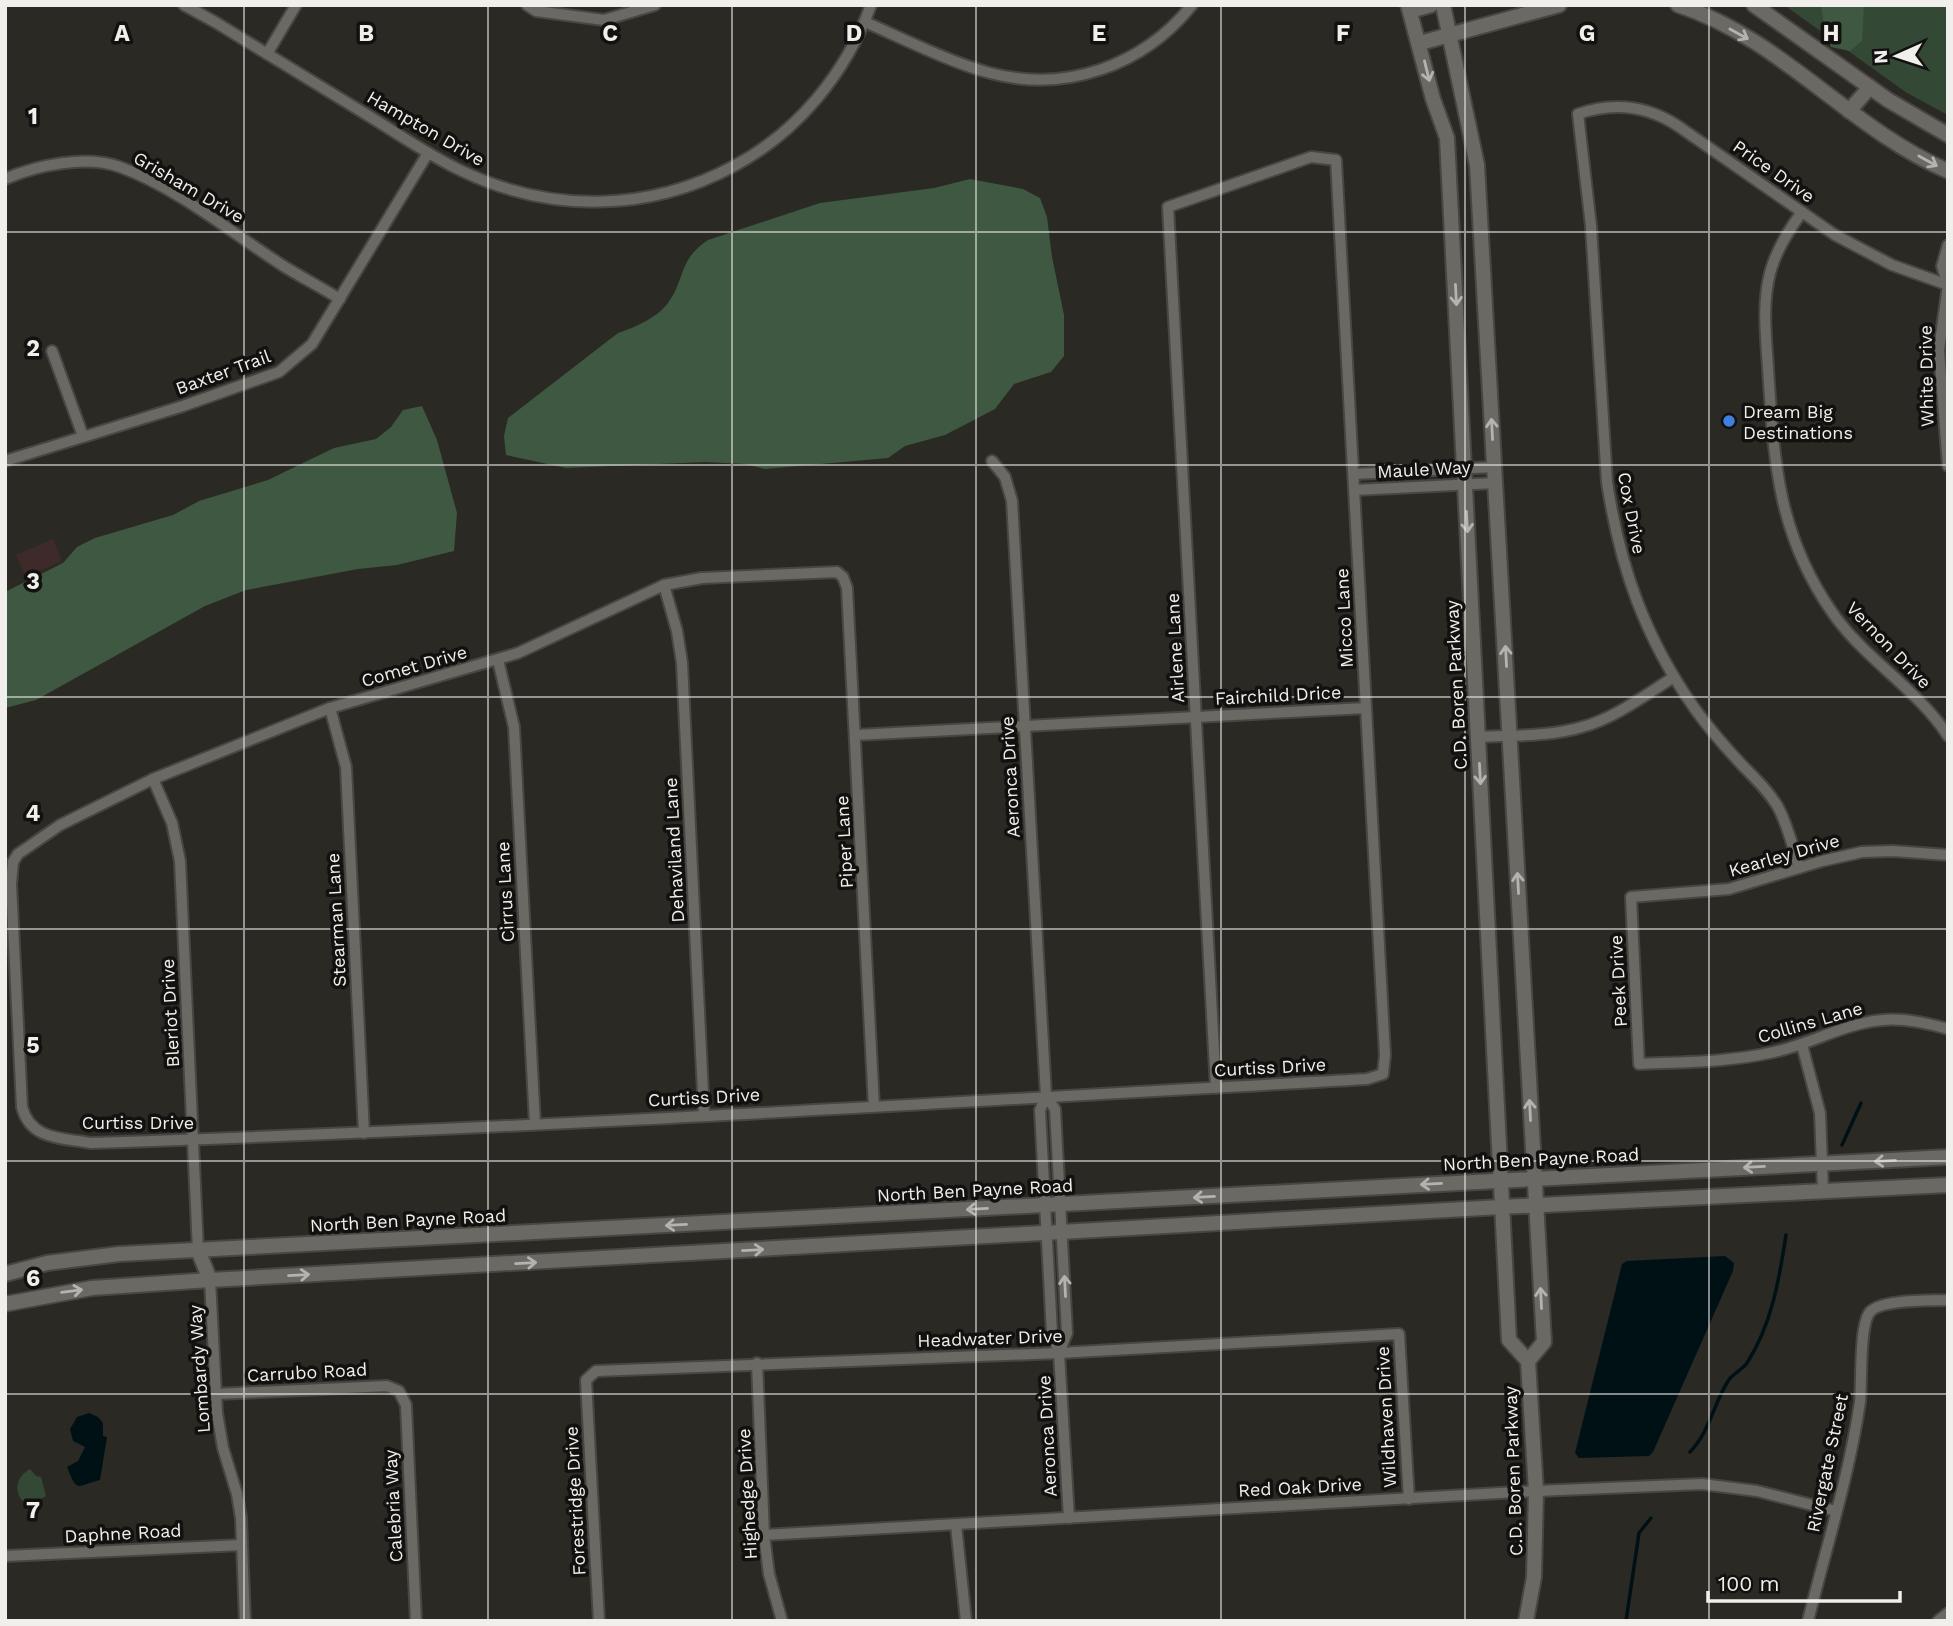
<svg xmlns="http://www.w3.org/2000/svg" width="1953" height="1626" viewBox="0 0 1953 1626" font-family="'Work Sans',sans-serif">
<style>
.industrial{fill:#3e2a29}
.green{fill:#334835}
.forest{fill:#3f5841}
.water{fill:#001116}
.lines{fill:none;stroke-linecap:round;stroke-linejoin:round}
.stream{stroke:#001116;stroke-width:3.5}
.minor-casing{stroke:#484643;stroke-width:14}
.tertiary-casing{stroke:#484643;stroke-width:18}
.minor{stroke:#6b6964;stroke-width:10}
.tertiary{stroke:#6b6964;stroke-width:14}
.oneway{stroke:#b4b3af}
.grid{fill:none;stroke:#f0efec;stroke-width:2;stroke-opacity:0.55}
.shop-dot{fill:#3f7fe0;stroke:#12110f;stroke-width:2.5}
.labels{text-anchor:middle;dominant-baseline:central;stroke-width:7;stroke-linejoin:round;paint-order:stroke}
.street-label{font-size:18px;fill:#f0efec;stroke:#12110f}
.poi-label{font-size:18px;fill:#f0efec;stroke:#12110f;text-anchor:start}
.grid-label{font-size:23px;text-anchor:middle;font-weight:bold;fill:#f0efec;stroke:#12110f;stroke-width:7;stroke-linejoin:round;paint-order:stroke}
</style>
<rect width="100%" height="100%" fill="#2b2924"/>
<polygon class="industrial" points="53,539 62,561 26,577 16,555"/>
<g class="green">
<polygon points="1784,5 1948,5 1948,115 1907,93"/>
<path d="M30,1469l6,7 5,1 5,19 -18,10c-15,-11 -14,-28 2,-37z"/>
</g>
<g class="forest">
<polygon points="1821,5 1864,5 1862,41 1850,51 1831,47 1824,26"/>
<path d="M970,179l53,10 17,9 7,19 5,40 12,58v41l-13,16 -37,12 -19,25 -50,26 -40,11 -17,12 -123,11 -20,-5 -40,-2 -139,6 -60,-13 -2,-19 4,-18 110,-85c16,-5 40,-16 50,-30 18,-25 10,-43 40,-63l112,-37 114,-15z"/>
<polygon points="422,406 437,440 457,513 454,551 397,565 358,569 246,590 205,606 36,700 5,708 5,592 63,563 77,547 95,538 173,515 199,501 268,480 334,448 376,439 391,427 403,410"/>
</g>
<g class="water">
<polygon points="1725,1256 1734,1263 1733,1271 1653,1452 1649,1456 1579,1458 1575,1453 1622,1264 1627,1261"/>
<path d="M89,1413l9,4 5,6v13l4,1 -7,43c-23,5 -22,15 -33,-13l11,-6 7,-14 -12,-6 -3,-12 7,-12z"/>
</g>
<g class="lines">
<g class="stream">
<polyline points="1842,1145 1861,1103"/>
<path d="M1690,1452c20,-21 23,-47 38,-71 4,-7 14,-11 19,-18 25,-39 32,-83 39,-128"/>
<polyline points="1626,1621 1639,1533 1651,1518"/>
</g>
<defs>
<g id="minor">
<path d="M184,5l31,17c50,30 99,61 149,91 33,20 65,43 100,59 87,41 185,40 270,-6 64,-34 112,-93 137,-161"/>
<polyline points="527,5 536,11 604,20 655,5"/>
<path d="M865,22c39,17 84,40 125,51 76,20 153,-7 202,-68"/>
<polyline points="267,54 296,5"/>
<path d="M5,179c32,-14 81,-24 115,-12 58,21 113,67 165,100 18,11 37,21 55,32"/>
<path d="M1802,212c-14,19 -26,38 -32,61 -8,31 -4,63 -2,95 6,92 9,165 64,244 32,47 85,76 116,124"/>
<polyline points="1948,245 1942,266 1948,285 1939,350 1948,466"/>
<polyline points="52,351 83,436"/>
<polyline points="5,461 183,406 279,372 312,344 428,153"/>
<polyline points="992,461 1005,477 1012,501 1046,1096 1040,1110 1052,1333 1059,1353 1069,1518"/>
<polyline points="1354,474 1494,467"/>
<polyline points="1355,490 1495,483"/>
<polyline points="664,585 677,631 682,663 704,1114"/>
<polyline points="498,660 514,727 535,1124"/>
<polyline points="330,708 346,767 364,1133"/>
<polyline points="856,735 1366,708"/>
<path d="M1478,737c34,-2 71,0 104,-10 33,-9 63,-32 92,-50"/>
<polyline points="153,779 172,823 180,861 198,1250"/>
<path d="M1948,855l-55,-4 -31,1 -40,9 -93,28 -98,8 8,167c45,-2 91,-2 135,-12 37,-8 71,-29 109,-32 22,-2 44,3 65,9"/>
<path d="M1799,868c-6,-21 -11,-42 -21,-61 -9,-15 -22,-28 -35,-41 -17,-18 -33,-36 -48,-57 -50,-71 -75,-141 -88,-227l-16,-256 -13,-112c35,-12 68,-9 100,12l157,109 57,30 56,20"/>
<polyline points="1802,1045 1820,1113 1823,1191"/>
<polyline points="1046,1096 1055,1109 1067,1333 1059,1353"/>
<path d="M874,1107l-27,-519 -4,-11 -6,-5 -135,6 -38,7 -146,68 -188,55 -177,71 -93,46 -42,29 -5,8 -2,22 11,223c8,33 41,31 69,36 426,-14 851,-40 1276,-64l16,-5 2,-19 -49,-895 -25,-3 -143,50 48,881"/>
<polyline points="210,1280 217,1413 223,1448 237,1494 241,1518 245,1621"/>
<polyline points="757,1363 764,1535 769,1574 782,1621"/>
<polyline points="216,1394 387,1386 399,1391 406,1405 416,1621"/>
<polyline points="956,1525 966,1621"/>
<polyline points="764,1535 1536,1491 1702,1484 1757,1491 1836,1511"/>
<polyline points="5,1556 242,1545"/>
<polyline points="599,1621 586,1380 596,1371 1059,1353 1399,1334 1409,1499"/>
<path d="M1808,1621c18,-73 41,-145 52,-219 2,-20 -1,-77 10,-90 11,-13 60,-11 78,-12"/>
<polyline points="1938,1621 1948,1613"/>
</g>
<g id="tertiary">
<polyline points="1408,5 1433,99 1447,138 1509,1340 1528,1361 1536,1491 1534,1577 1526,1621"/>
<polyline points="1443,5 1477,165 1544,1342 1528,1361"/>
<path d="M1678,5c103,33 172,124 270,166"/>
<polyline points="1754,5 1888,100 1948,135"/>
<polyline points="1410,11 1431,5"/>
<polyline points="1420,43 1559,5"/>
<polyline points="1849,111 1870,87"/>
<polyline points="198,1250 210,1280"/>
<polyline points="5,1274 47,1263 119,1254 1948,1157"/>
<polyline points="5,1304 92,1288 210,1280 1501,1207 1948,1185"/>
</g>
</defs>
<use href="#minor" class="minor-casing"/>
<use href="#tertiary" class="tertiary-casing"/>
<use href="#minor" class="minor"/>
<use href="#tertiary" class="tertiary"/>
</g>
<defs><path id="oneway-shaft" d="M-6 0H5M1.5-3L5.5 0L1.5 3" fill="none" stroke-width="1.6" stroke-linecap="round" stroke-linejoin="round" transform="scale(1.75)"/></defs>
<g class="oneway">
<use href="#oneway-shaft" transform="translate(1739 34) rotate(29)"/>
<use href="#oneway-shaft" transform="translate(1427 71) rotate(76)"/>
<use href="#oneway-shaft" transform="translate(1928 161) rotate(29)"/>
<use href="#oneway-shaft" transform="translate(1456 295) rotate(87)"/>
<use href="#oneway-shaft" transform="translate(1492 429) rotate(-93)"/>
<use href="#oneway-shaft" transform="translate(1467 522) rotate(87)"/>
<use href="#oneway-shaft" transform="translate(1506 656) rotate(-93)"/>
<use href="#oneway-shaft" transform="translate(1480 774) rotate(87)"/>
<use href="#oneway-shaft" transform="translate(1518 883) rotate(-93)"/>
<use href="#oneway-shaft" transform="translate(1530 1110) rotate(-93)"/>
<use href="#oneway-shaft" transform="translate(1885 1161) rotate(177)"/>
<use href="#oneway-shaft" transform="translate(1754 1167) rotate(177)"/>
<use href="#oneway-shaft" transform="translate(1431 1184) rotate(177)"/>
<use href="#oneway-shaft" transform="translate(1204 1197) rotate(177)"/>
<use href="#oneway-shaft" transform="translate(977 1209) rotate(177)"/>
<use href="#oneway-shaft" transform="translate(676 1225) rotate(177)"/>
<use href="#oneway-shaft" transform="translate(753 1250) rotate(-3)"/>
<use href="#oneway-shaft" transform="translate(526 1263) rotate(-3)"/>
<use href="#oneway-shaft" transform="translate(299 1275) rotate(-3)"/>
<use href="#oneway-shaft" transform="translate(1065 1286) rotate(-93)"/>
<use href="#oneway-shaft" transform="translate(72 1291) rotate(-8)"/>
<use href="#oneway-shaft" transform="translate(1541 1298) rotate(-93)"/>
</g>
<path class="grid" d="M244,5v1616M488,5v1616M732,5v1616M976,5v1616M1221,5v1616M1465,5v1616M1709,5v1616M5,232h1943M5,465h1943M5,697h1943M5,929h1943M5,1161h1943M5,1394h1943"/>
<circle class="shop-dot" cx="1729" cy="421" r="7"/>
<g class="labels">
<g class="street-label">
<text transform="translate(426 128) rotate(30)">Hampton Drive</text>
<text transform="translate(1774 171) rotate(35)">Price Drive</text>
<text transform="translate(189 187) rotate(30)">Grisham Drive</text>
<text transform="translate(223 372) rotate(-20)">Baxter Trail</text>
<text transform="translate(1926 376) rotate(-91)">White Drive</text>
<text transform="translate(1424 469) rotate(-3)">Maule Way</text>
<text transform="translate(1632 513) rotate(79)">Cox Drive</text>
<text transform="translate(1344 618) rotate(-93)">Micco Lane</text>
<text transform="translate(1889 645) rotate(46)">Vernon Drive</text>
<text transform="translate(1175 648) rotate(-93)">Airlene Lane</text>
<text transform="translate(414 666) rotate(-16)">Comet Drive</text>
<text transform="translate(1456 685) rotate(-93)">C.D. Boren Parkway</text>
<text transform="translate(1278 695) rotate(-3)">Fairchild Drice</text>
<text transform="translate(1010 777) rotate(-93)">Aeronca Drive</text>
<text transform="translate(844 842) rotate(-93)">Piper Lane</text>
<text transform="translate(674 850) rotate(-93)">Dehaviland Lane</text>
<text transform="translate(1784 855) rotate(-16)">Kearley Drive</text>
<text transform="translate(505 892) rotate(-93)">Cirrus Lane</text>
<text transform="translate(336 920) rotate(-93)">Stearman Lane</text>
<text transform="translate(1618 981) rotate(-93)">Peek Drive</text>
<text transform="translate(170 1013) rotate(-93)">Bleriot Drive</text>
<text transform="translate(1810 1022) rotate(-16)">Collins Lane</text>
<text transform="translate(1270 1067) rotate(-3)">Curtiss Drive</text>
<text transform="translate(704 1097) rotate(-3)">Curtiss Drive</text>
<text x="138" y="1122">Curtiss Drive</text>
<text transform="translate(1541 1159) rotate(-3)">North Ben Payne Road</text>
<text transform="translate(975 1190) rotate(-3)">North Ben Payne Road</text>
<text transform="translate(408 1220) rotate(-3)">North Ben Payne Road</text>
<text transform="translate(990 1338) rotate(-2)">Headwater Drive</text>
<text transform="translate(199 1369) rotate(-94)">Lombardy Way</text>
<text transform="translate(307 1372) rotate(-3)">Carrubo Road</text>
<text transform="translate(1386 1417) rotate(-93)">Wildhaven Drive</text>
<text transform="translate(1047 1436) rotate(-93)">Aeronca Drive</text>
<text transform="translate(1827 1463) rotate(-78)">Rivergate Street</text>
<text transform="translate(1513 1471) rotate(-92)">C.D. Boren Parkway</text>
<text transform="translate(1300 1487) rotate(-3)">Red Oak Drive</text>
<text transform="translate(747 1494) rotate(-93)">Highedge Drive</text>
<text transform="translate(575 1501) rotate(-93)">Forestridge Drive</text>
<text transform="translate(393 1506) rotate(-93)">Calebria Way</text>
<text transform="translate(123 1533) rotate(-3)">Daphne Road</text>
</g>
<g class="poi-label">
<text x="1743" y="411">Dream Big<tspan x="1743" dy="21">Destinations</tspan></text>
</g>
</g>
<g class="grid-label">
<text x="122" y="41">A</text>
<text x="366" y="41">B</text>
<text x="610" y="41">C</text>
<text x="854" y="41">D</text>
<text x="1099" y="41">E</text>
<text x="1343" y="41">F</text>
<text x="1587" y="41">G</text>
<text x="1831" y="41">H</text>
<text x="33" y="124">1</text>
<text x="33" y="356">2</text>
<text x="33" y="589">3</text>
<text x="33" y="821">4</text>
<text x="33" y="1053">5</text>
<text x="33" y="1286">6</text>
<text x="33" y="1518">7</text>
</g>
<rect width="1953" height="1626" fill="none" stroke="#f0efec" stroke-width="14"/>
<g transform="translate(1897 56) rotate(267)" stroke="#12110f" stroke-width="5" paint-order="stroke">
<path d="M0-5L12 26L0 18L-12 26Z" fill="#f0efec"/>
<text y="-10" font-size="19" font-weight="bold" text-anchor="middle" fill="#f0efec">N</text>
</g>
<path d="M1708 1591v10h192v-10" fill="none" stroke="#f0efec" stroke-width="3.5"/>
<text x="1718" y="1591" font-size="21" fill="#f0efec" stroke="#12110f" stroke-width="5" paint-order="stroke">100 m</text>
</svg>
